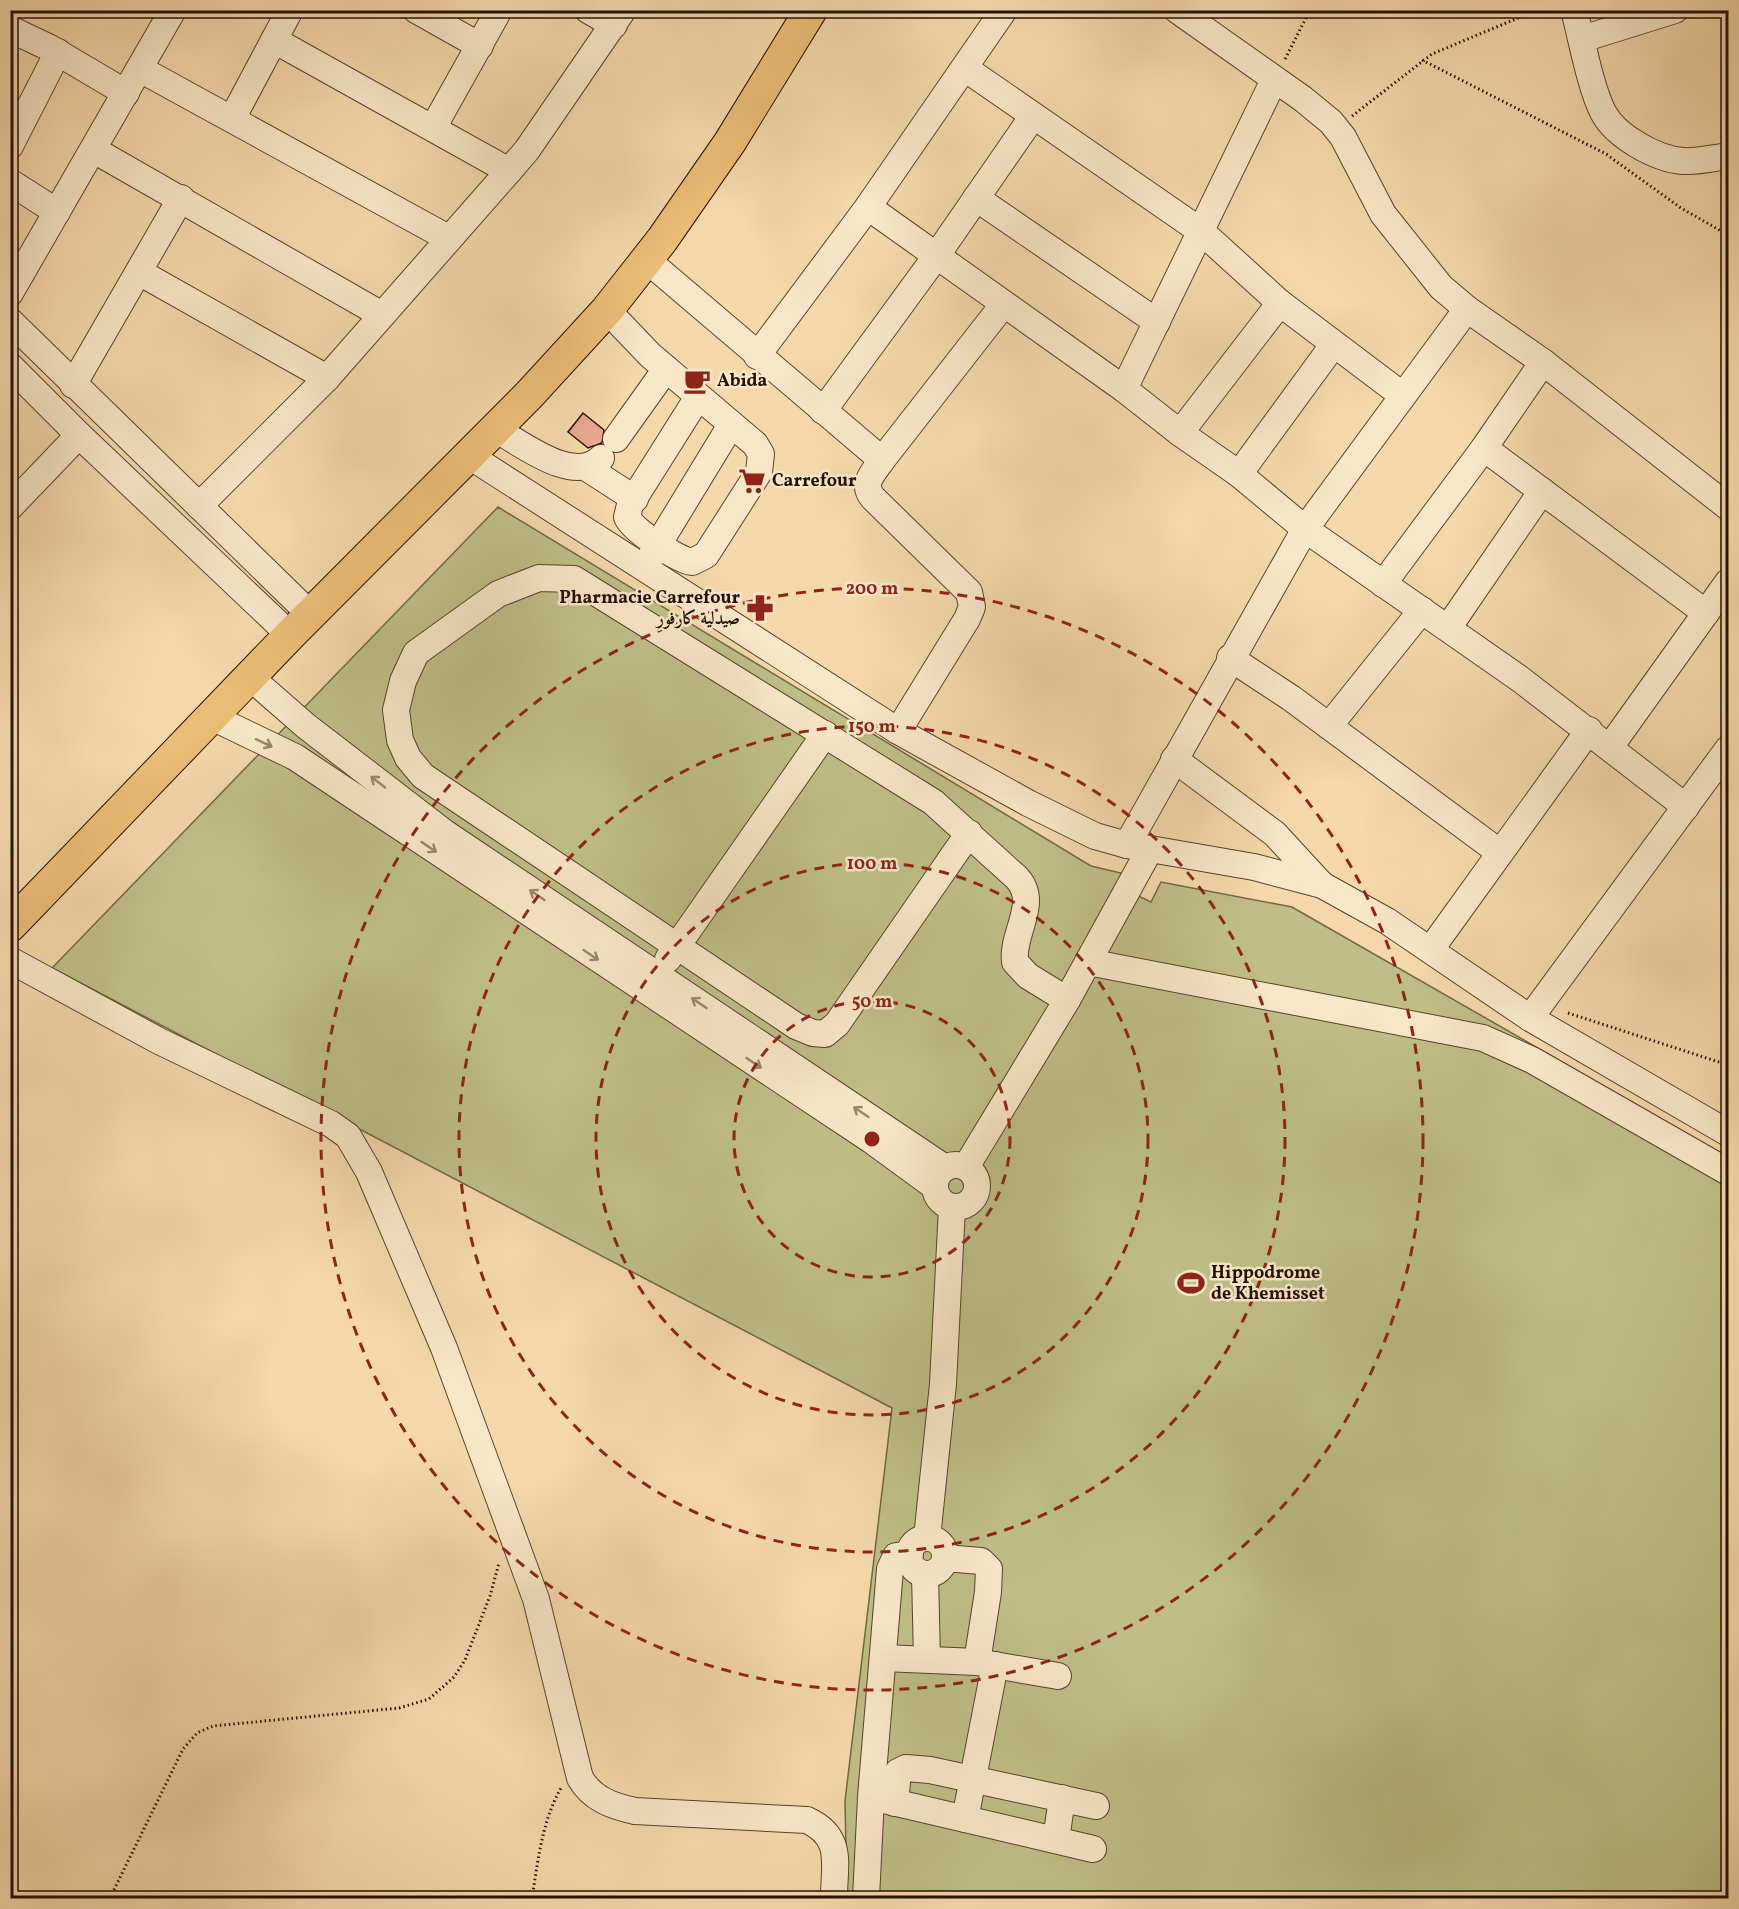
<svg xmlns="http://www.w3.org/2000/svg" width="1739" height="1909" viewBox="0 0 1739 1909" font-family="Vollkorn,Amiri,serif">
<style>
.green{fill:#bebe86;stroke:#726743;stroke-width:1.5}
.building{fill:#e9a78f;stroke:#251000;stroke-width:1.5}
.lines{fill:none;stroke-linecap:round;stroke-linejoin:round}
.minor-casing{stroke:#59422a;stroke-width:28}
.major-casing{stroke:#251000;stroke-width:34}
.path{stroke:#251000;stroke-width:3;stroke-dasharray:1.5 3;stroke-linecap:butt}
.minor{stroke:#f8e6c8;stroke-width:26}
.major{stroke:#eabc75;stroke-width:32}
.oneway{stroke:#99866e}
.ring{fill:none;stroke:#8f2418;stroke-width:3;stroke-dasharray:10 8}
.labels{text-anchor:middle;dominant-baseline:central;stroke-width:5;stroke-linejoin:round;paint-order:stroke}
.poi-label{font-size:18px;font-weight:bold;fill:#251000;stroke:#f8e6c8;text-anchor:start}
.centre{fill:#8f2418;stroke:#f8e6c8;stroke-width:3}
.ring-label{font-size:18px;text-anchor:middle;font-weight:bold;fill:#8f2418;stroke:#f8e6c8;stroke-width:5;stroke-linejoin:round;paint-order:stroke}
</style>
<rect width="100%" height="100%" fill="#f4d8aa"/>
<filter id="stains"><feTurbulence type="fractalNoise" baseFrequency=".00333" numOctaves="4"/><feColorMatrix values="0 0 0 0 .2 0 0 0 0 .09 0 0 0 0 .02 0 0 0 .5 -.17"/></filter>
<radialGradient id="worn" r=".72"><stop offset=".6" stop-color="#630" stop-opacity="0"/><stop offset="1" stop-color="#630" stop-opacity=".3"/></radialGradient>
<polygon class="green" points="498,507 1091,866 1121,873 1121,888 1151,902 1161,882 1292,907 1728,1157 1728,1898 847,1898 845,1801 892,1408 52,968"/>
<polygon class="building" points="583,413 604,430 602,443 588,448 568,432"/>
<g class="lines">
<defs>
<g id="minor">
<polyline points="416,10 480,46"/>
<polyline points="588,10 614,25"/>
<polyline points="1177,10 1303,99 1331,122 1343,137 1383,214 1441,287 1467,309 1543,362 1728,507"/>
<path d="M1574,10c8,30 16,76 29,102 12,24 53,47 80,49 15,1 31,-3 45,-5"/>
<polyline points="10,29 50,48 126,93"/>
<polyline points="1582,39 1675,10"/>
<polyline points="274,40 509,171"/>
<polyline points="140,69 448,238"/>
<polyline points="966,69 1202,232 1280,303 1402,395"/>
<polyline points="232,119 290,10"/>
<polyline points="433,128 499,10"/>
<polyline points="10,146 58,52"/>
<polyline points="94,150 382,315"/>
<polyline points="10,182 57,212"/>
<polyline points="976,198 1157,322"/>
<polyline points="868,207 1124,389 1180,433"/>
<polyline points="647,260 882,460"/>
<polyline points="139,272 327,378"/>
<polyline points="10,293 173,10"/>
<polyline points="1280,303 1180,433 1239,474 1305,529 1520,679 1686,807"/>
<path d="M607,310l43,45 105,89 6,10 -2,18 -53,83 -14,7c-14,-2 -60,-32 -65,-45l3,-12 68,-108"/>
<polyline points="10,321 311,615"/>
<polyline points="757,356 868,207 1004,10"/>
<polyline points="10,366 79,435 290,635"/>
<polyline points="73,385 181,198"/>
<polyline points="1124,389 1274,80"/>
<polyline points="823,411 937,255 1033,116"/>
<path d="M495,429c28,15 78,56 106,29"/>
<polyline points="616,439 666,369"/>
<polyline points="1484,448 1706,613"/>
<polyline points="468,455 898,731 1028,803 1095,836 1127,845 1254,867 1322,885 1387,921 1530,1018 1728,1133"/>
<polyline points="587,468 635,499"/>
<polyline points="1239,474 1334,344"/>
<polyline points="199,506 327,378 509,171 527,150 623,10"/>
<polyline points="10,507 79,435"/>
<polyline points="650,558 731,425"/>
<polyline points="1383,584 1484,448 1543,362"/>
<polyline points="1448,628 1542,491"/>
<polyline points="1230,658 1291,698 1499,852"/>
<polyline points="251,678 306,726 445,833 945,1168"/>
<polyline points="212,717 295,757 871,1140 934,1186"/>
<polyline points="1329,726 1422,610"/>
<path d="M898,731l69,-112 5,-12 -3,-15 -96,-94c-12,-14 0,-25 9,-38l121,-155"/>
<polyline points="1610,747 1728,582"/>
<polyline points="1174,759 1275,834 1322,885"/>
<path d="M969,833l-132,191 -12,10 -12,-1 -17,-7 -373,-250 -15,-18 -8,-18 -4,-30 7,-29 13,-28 82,-59 41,-16 35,1 359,223 83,75c25,25 -5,56 -1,85l13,14 39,24"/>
<polyline points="1127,845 1305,529 1467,309"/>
<polyline points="1431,949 1589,730"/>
<polyline points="668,959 825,734"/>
<path d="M10,960l149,81 172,83 17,12 21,36 75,176 92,251 44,179c12,21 32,28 55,33l172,9c37,17 27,44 27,78"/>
<polyline points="1088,962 1483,1038 1532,1060 1728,1172"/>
<polyline points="1530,1018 1728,749"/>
<circle cx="956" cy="1186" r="21"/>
<polyline points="966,1167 1067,1000 1150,849"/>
<polyline points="927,1538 943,1384 952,1207"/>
<circle cx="927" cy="1556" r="18"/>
<polyline points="945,1558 981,1561 989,1569 988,1592 977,1662"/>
<polyline points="925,1574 927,1659"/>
<polyline points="883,1658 977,1662 1058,1676"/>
<polyline points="880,1799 1093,1849"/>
<polyline points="895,1803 898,1772 906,1768 930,1770 1096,1806"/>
<polyline points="965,1819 995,1665"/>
<polyline points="1056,1840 1062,1798"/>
<polyline points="866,1898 871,1797 890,1569 896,1556 910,1554"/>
</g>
<polyline id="major" points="10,926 290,635 529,395 607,310 662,240 730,142 811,10"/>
</defs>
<use href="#minor" class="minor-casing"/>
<use href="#major" class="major-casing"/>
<g class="path">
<polyline points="1285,59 1310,10"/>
<polyline points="1422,60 1610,156"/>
<polyline points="1352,116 1432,54 1537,10"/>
<polyline points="1610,157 1681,208 1728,235"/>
<polyline points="1568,1013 1728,1065"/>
<polyline points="110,1898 183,1749 197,1733 213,1726 399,1708 429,1699 454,1677 465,1660 490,1596 499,1563"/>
<path d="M532,1898c6,-37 10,-77 29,-110"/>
</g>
<use href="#minor" class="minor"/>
<use href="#major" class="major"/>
</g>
<defs><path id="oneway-shaft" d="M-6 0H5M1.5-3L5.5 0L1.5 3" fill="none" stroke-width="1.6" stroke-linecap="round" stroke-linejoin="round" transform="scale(1.5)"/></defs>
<g class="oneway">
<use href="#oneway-shaft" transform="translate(264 743) rotate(25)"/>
<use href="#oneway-shaft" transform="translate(378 782) rotate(-142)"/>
<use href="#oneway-shaft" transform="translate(429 847) rotate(34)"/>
<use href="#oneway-shaft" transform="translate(537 895) rotate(-146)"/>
<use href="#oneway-shaft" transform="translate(591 955) rotate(34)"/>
<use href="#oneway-shaft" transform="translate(699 1003) rotate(-146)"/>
<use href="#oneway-shaft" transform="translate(754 1063) rotate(34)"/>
<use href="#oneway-shaft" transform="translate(861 1112) rotate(-146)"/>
</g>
<g class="ring">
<circle cx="872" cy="1139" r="138"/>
<circle cx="872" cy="1139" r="276"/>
<circle cx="872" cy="1139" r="413"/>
<circle cx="872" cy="1139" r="551"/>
</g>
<defs>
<symbol id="cafe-bare" viewBox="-9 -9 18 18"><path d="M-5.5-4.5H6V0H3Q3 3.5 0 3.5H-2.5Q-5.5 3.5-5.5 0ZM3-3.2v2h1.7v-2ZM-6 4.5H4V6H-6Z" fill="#8f2418" stroke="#f8e6c8" stroke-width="2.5" paint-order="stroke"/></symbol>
<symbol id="supermarket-bare" viewBox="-9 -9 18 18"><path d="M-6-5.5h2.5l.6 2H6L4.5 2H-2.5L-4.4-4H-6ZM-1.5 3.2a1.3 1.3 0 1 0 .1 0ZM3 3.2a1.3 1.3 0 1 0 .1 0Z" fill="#8f2418" stroke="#f8e6c8" stroke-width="2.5" paint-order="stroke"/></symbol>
<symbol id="pharmacy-bare" viewBox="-9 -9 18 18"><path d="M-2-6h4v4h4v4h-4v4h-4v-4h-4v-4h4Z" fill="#8f2418" stroke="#f8e6c8" stroke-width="2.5" paint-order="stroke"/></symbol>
<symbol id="stadium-bare" viewBox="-9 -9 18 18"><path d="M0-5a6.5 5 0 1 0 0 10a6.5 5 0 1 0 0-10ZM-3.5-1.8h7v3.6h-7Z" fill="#8f2418" stroke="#f8e6c8" stroke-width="2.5" paint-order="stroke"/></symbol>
</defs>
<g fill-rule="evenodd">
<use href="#cafe-bare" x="678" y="362" width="38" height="38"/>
<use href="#supermarket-bare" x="733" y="462" width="38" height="38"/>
<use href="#pharmacy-bare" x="741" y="589" width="38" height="38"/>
<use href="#stadium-bare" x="1172" y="1264" width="38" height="38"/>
</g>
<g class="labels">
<g class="poi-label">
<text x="717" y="381">Abida</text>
<text x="772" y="481">Carrefour</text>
<text x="740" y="598" text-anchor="end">Pharmacie Carrefour<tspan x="740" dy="21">صيدلية كارفور</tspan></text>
<text x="1211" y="1273">Hippodrome<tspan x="1211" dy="21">de Khemisset</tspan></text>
</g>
</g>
<circle cx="872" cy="1139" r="9" class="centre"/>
<g class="ring-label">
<text x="872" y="594">200 m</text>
<text x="872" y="732">150 m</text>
<text x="872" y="869">100 m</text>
<text x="872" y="1007">50 m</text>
</g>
<rect width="1739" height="1909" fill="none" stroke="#f4d8aa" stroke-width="36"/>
<rect x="12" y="12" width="1715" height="1885" fill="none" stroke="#251000" stroke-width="3"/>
<rect x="18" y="18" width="1703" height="1873" fill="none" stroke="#251000" stroke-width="1.5"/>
<rect width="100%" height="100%" filter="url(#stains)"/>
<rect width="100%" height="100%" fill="url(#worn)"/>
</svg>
